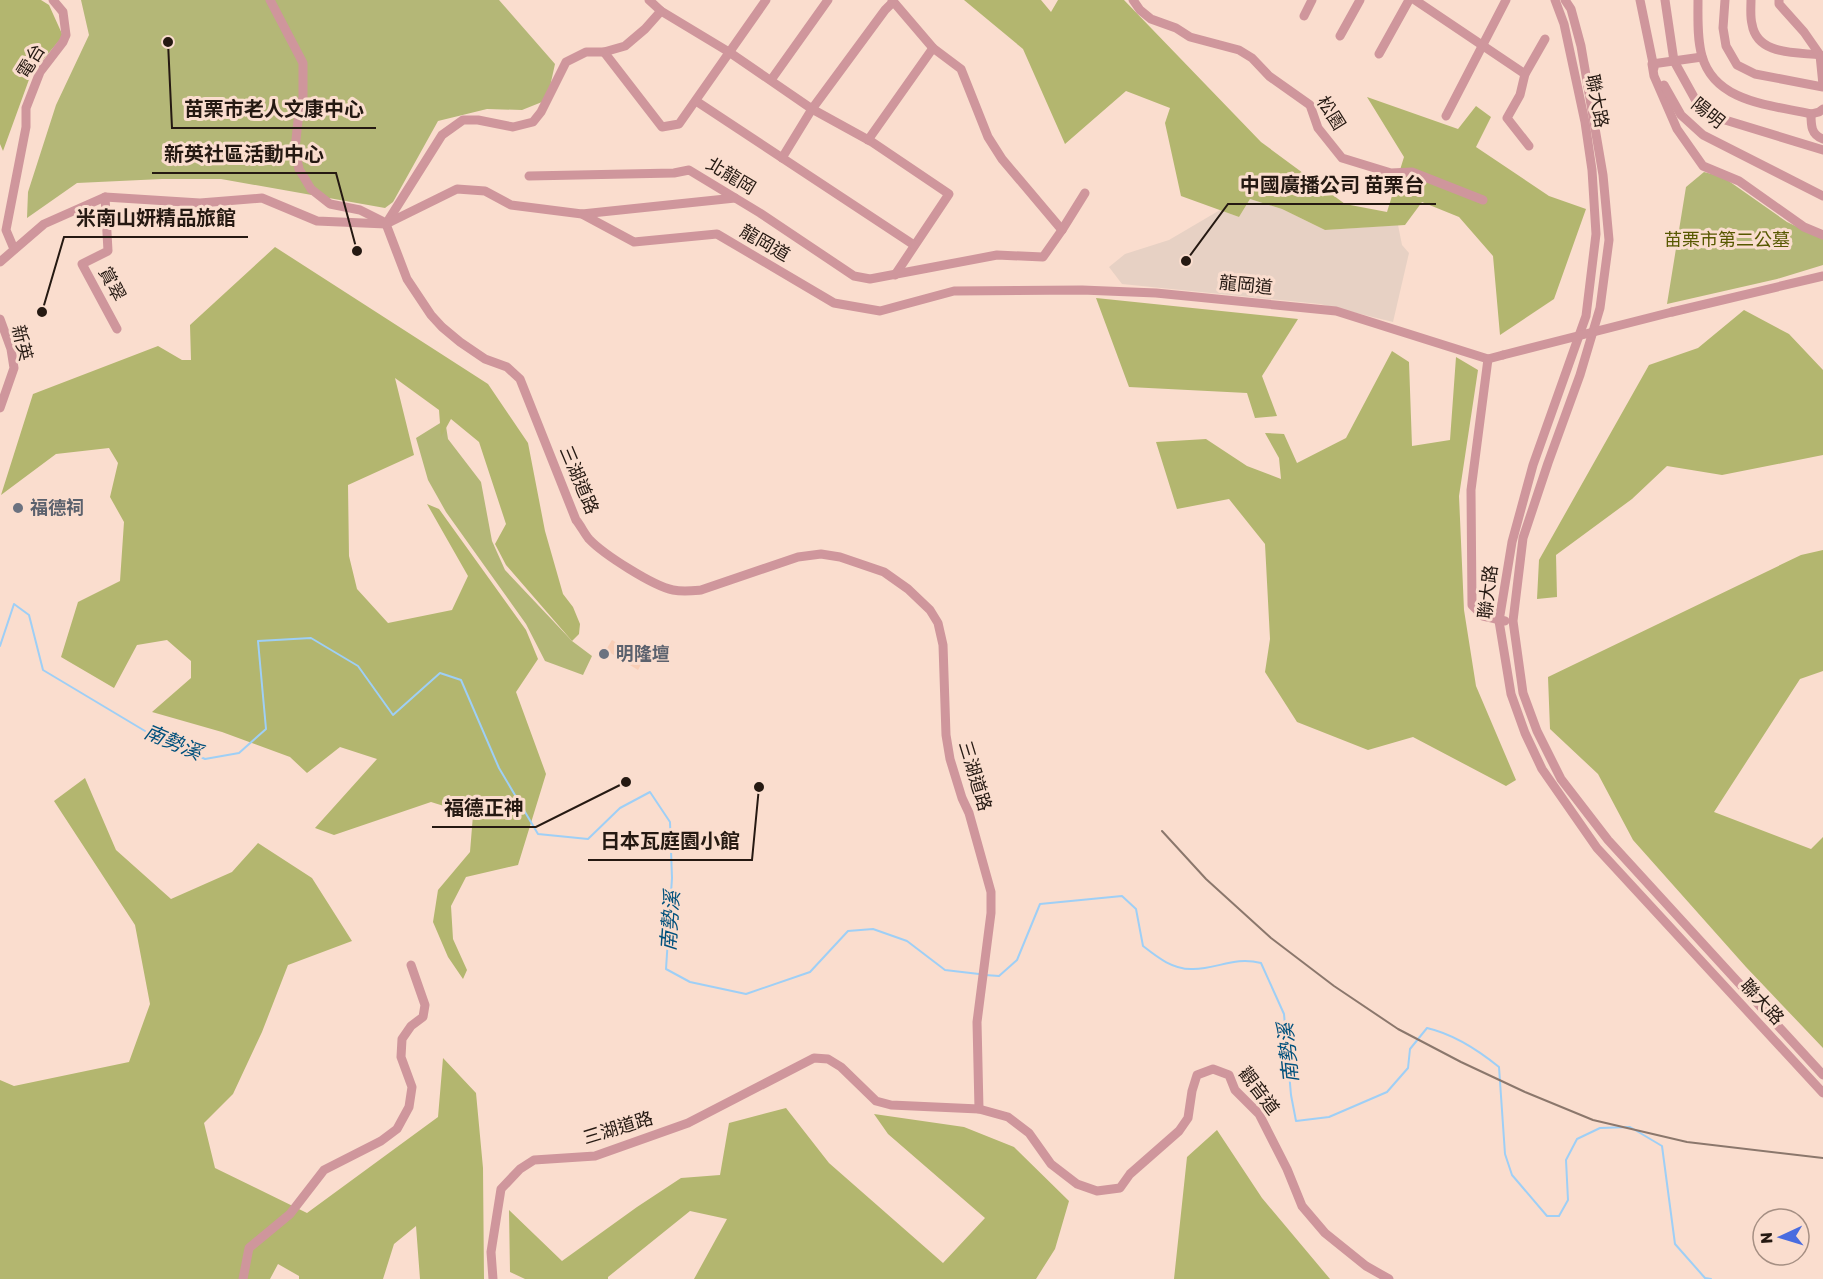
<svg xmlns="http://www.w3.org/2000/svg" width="1823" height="1279" viewBox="0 0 1823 1279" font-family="Rubik,'Noto Sans TC',sans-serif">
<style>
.built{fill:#f9ceb6}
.industrial{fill:#e7d1c4}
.green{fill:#b4b777}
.forest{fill:#b3b66f}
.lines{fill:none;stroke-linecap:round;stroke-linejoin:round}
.stream{stroke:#9ecff6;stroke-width:2}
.minor{stroke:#cf969c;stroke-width:9}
.rail{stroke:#8b776c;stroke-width:2}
.minor-bridge{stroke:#cf969c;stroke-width:9}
.worship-dot{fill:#6b7280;stroke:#faddce;stroke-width:2}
.labels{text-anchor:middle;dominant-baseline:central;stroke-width:6;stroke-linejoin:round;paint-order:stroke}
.street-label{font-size:18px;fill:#251912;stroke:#faddce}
.park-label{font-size:18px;fill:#575800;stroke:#faddce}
.worship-label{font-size:18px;font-weight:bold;fill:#5b616d;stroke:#faddce;text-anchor:start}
.water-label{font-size:20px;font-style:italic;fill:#00507c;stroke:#faddce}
.leader{fill:none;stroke:#251912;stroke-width:2}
.callout-dot{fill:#251912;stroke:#faddce;stroke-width:2}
.callout-label{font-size:20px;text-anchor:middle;font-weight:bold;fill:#251912;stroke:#faddce;stroke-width:6;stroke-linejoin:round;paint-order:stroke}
</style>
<rect width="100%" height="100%" fill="#faddce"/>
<polygon class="built" points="612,640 644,659 638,670 606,650"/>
<polygon class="industrial" points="1250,199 1282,209 1325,230 1398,225 1402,245 1409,253 1393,322 1320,304 1122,284 1109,267 1125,254 1169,240 1220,210 1239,217"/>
<g class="green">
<polygon points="81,0 499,0 555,64 547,100 522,110 487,109 438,121 393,202 385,208 221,179 162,179 77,183 27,218 28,192 56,105 89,35"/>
<polygon points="1704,172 1723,177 1787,222 1823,239 1823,265 1777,279 1667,304 1686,187"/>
<polygon points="445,420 448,439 481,482 492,541 505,570 572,641 592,656 583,675 545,661 526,624 446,512 428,480 416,438"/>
</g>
<g class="forest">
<polygon points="0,0 41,0 49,5 63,36 31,74 3,151 0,144"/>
<polygon points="964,0 1041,0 1051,12 1058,0 1124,0 1261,142 1345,204 1387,212 1404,157 1367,97 1458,129 1476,106 1491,117 1476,147 1549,196 1586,209 1554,299 1500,335 1493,256 1459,217 1422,202 1405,225 1325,230 1282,209 1250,199 1239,217 1181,196 1165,123 1170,108 1126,91 1065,144 1023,49"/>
<polygon points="275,247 488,384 528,443 545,531 563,594 573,607 580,624 579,634 572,641 506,565 495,544 506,524 479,442 451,419 441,437 439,410 395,378 414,455 348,485 349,556 357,589 388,623 452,610 468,576 427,504 439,509 526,630 538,659 516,692 546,774 518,865 466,877 451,906 453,939 467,970 463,979 448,957 433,922 438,890 470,852 473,815 431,802 334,835 315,828 377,759 340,747 307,773 290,757 222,732 152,712 191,678 191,661 167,640 137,645 114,688 61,657 78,602 120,581 124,522 110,497 118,463 109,448 56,454 1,495 33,394 158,346 182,360 191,360 190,325"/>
<polygon points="1096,298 1298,319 1262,376 1277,416 1255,418 1247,393 1129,387"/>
<polygon points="1744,310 1789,334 1823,370 1823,455 1722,475 1667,466 1632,499 1556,555 1557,597 1537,599 1539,560 1649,365 1698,348"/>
<polygon points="1392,351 1409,362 1412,446 1450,440 1456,357 1478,370 1459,496 1464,610 1476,686 1516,780 1506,786 1413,737 1368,750 1297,722 1265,672 1270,639 1265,544 1229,499 1177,509 1156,442 1206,439 1247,466 1281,479 1279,458 1265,433 1284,434 1297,463 1346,438"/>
<polygon points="1823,550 1823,671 1800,679 1714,812 1811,849 1823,837 1823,1048 1746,967 1633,840 1598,774 1550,729 1548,677 1801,555"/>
<polygon points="85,778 116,850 171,899 232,872 258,843 312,878 352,941 288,965 262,1032 233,1094 204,1123 215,1168 307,1213 438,1117 443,1058 476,1093 483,1168 484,1279 420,1279 416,1226 394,1244 383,1279 299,1279 299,1276 278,1264 270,1279 0,1279 0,1080 14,1086 129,1062 150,1004 135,925 54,801"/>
<polygon points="786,1108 829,1163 943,1263 985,1218 888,1134 874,1114 964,1127 1014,1147 1069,1201 1055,1249 1036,1279 694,1279 727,1219 690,1211 608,1277 608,1279 525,1279 510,1272 509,1210 562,1261 637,1207 681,1178 720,1175 729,1123"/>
<polygon points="1217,1130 1262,1198 1330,1279 1174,1279 1187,1157"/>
</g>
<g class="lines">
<g class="stream">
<polyline points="0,646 14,604 29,615 43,670 150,734 205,759 239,753 266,729 258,641 311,638 358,666 393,715 440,673 461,680 499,768 538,834 588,839 620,808 650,792 670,822 672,878 666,969 690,982 746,994 810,972 848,931 873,929 907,941 945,970 979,974"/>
<path d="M985,975l14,1 18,-16 23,-56 82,-8 14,13 7,37c14,11 30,24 50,23 25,0 41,-13 68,-6l23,51 7,81 5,26 33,-4 58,-25 21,-24 2,-19 17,-21c26,6 51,22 72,39l6,87 7,21 35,41h12l9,-16 -2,-40 11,-21 23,-11 30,-1 32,19 13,98 30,34 6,1"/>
</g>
<g class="minor">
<polyline points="270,0 303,63 303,97 298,121 295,149 299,169 311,189 330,204 360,210 382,221"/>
<polyline points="649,0 661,11 729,52 812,109 872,142 949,194 895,275"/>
<polyline points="892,0 933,48 961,69 988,137 1002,159 1062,230"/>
<polyline points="1133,0 1140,10 1151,19 1176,28 1190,37 1239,50 1252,58 1269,76 1310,105 1318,128 1342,158 1391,173 1412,172 1483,200"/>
<polyline points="1415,0 1525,74"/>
<polyline points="1555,0 1564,24 1585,122 1592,170 1596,234 1586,316 1533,465 1512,542 1499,621 1511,694 1525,733 1542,769 1597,848 1823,1093"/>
<polyline points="1565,0 1571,9 1581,46 1603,175 1609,240 1600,308 1580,375 1548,463 1523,538 1513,621 1523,693 1537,731 1561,779 1608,840 1823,1075"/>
<polyline points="1640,0 1654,68"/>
<polyline points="1665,0 1674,61 1695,99 1712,116 1823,150"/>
<path d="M1698,0c0,18 -1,39 4,56 13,47 70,49 109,58l8,-2 4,-3"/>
<polyline points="1725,0 1723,28 1726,46 1737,65 1755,74 1823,87"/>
<path d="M1751,0c0,8 -1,17 1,24 5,31 42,28 68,31"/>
<polyline points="1779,0 1779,4 1804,32 1820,55 1823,85"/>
<path d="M661,11l-16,18 -20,17 -21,6h-18l-20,10 -25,50 -8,10 -20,5 -35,-7h-15l-21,15 -56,89 21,55 24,36 11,12 18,15 25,17 22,8 13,12 56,141c5,6 8,13 13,19 14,15 64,47 84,51 10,2 18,1 28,0l97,-33 23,-3 19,3 44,15 24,17 22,21 8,13 5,22 3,90 4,24 12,39 7,15 22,79v21l-14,109 2,87"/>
<polyline points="1304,16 1312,0"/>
<polyline points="1340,36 1360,0"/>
<polyline points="604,52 662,127 679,124 766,0"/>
<polyline points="1379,54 1409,0"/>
<polyline points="1702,57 1652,64 1654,76 1677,129 1703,166 1739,181 1804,227 1823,235"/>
<polyline points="771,80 828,0"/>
<polyline points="1664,85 1681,115 1703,135 1823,196"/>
<polyline points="696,101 914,245"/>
<path d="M1811,114c0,11 0,21 12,25"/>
<polyline points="1446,116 1506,0"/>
<polyline points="868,140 933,48"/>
<polyline points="1529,146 1507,118 1520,95 1525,74 1545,39"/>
<polyline points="782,158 812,109 885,10 893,2"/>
<polyline points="529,176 674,173 689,170 760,213 854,276 870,279 997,255 1043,257 1062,230 1085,193"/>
<polyline points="105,197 108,251 82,264 117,329"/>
<polyline points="582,214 735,198"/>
<polyline points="14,249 6,230 26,127 26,108 40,72 63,42 66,35 63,12 53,0"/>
<polyline points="0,262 44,224 105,197 200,203 262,198 317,221 386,224 457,189 485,191 511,205 582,214 634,242 717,234 834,303 880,311 954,291 1082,290 1156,293 1336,311 1488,359 1503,355"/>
<polyline points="1672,312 1823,276"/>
<polyline points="0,319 11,349 14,368 0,408"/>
<polyline points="1488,359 1471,490 1472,605 1483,616 1505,621"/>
<polyline points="243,1279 249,1248 290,1214 324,1170 381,1141 397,1129 409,1107 412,1087 401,1057 402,1039 411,1026 423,1017 425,1005 411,965"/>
<polyline points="493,1279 491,1252 501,1189 520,1169 534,1160 595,1156 688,1123 814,1058 828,1059 841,1067 876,1101 891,1105 979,1109 1008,1117 1029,1133 1051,1164 1077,1184 1097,1191 1120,1188 1130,1174 1179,1131 1188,1118 1192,1091 1197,1075 1213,1069 1229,1075 1235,1090 1259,1114 1287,1169 1302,1206 1325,1233 1366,1266 1389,1279"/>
</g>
<polyline class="rail" points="1162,831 1206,879 1271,938 1334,986 1398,1029 1461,1062 1525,1092 1593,1120 1687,1142 1823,1158"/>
<polyline class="minor-bridge" points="1503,355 1672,312"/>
</g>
<g class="worship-dot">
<circle cx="18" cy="508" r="6"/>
<circle cx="604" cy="654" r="6"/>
</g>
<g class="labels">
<g class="street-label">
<text transform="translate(31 61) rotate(-58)">電台</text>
<text transform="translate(1597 101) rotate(79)">聯大路</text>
<text transform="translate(1331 113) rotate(58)">松園</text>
<text transform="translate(1708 113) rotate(39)">陽明</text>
<text transform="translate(731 176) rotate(31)">北龍岡</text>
<text transform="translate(765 243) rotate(30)">龍岡道</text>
<text transform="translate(112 284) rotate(62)">賞翠</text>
<text transform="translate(1246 285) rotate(6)">龍岡道</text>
<text transform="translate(22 343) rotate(77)">新英</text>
<text transform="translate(579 480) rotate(67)">三湖道路</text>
<text transform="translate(1488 592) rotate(-83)">聯大路</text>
<text transform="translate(975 776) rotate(73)">三湖道路</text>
<text transform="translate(1762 1002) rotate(47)">聯大路</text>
<text transform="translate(1259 1091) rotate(53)">觀音道</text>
<text transform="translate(618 1128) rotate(-17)">三湖道路</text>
</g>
<g class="park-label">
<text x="1727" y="240">苗栗市第二公墓</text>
</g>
<g class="worship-label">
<text x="30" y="508">福德祠</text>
<text x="616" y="654">明隆壇</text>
</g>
<g class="water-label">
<text transform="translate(173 742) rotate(23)">南勢溪</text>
<text transform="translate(670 921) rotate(-86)">南勢溪</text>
<text transform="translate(1288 1053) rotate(-96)">南勢溪</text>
</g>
</g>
<path class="leader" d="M168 42L172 128H376M357 251L336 173H152M1186 261L1228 204H1436M42 312L64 237H248M626 782L536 827H432M759 787L752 860H588"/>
<g class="callout-dot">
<circle cx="168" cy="42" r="6"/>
<circle cx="357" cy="251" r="6"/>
<circle cx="1186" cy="261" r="6"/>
<circle cx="42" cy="312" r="6"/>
<circle cx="626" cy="782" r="6"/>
<circle cx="759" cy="787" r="6"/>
</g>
<g class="callout-label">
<text x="274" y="116">苗栗市老人文康中心</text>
<text x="244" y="161">新英社區活動中心</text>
<text x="1332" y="192">中國廣播公司 苗栗台</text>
<text x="156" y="225">米南山妍精品旅館</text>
<text x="484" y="815">福德正神</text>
<text x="670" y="848">日本瓦庭園小館</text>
</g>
<g transform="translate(1781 1237) rotate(266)"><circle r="28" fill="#faddce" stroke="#a58f83" stroke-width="1.5"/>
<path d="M0-4.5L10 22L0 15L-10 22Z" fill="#496ce0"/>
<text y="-9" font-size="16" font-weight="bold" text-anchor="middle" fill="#251912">N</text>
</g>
</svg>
